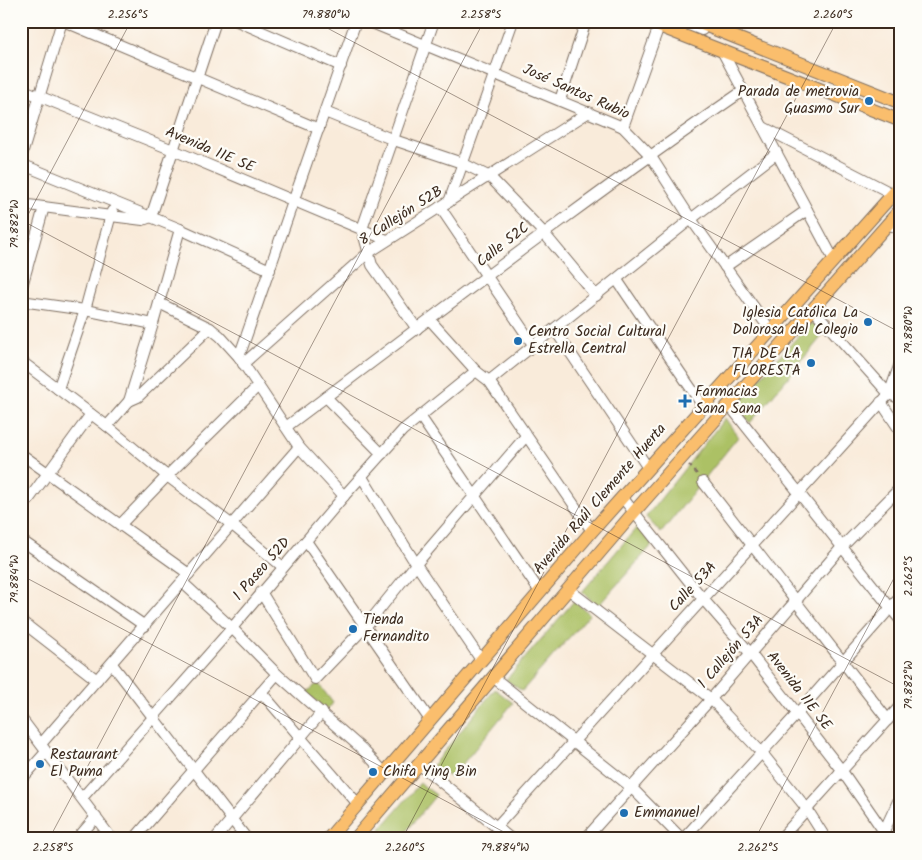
<svg xmlns="http://www.w3.org/2000/svg" width="922" height="860" viewBox="0 0 922 860" font-family="Kalam,sans-serif">
<style>
.green{fill:#acc165;stroke:#747642}
.lines{fill:none;stroke-linecap:round;stroke-linejoin:round}
.minor-casing{stroke:#7e6e60;stroke-width:12}
.major-casing{stroke:#7e6e60;stroke-width:14}
.path{stroke:#7e6e60;stroke-width:2;stroke-dasharray:4 4;stroke-linecap:butt}
.minor{stroke:#fff;stroke-width:10}
.major{stroke:#fabe6d;stroke-width:12}
.ticks{fill:none;stroke:#3b2a1e;stroke-width:1;stroke-opacity:0.45}
.poi-dot{fill:#1f6fb2;stroke:#fdfcf7;stroke-width:2}
.labels{text-anchor:middle;dominant-baseline:central;stroke-width:4.5;stroke-linejoin:round;paint-order:stroke}
.street-label{font-size:15px;fill:#3b2a1e;stroke:#fdfcf7}
.poi-label{font-size:15px;fill:#3b2a1e;stroke:#fdfcf7;text-anchor:start}
.neatline{fill:none;stroke:#3b2a1e;stroke-width:2}
.ticks-label{font-size:12px;text-anchor:middle;fill:#3b2a1e}
</style>
<rect width="100%" height="100%" fill="#fdfcf7"/>
<filter id="ink" filterUnits="userSpaceOnUse"><feTurbulence type="fractalNoise" baseFrequency=".02" numOctaves="2"/><feDisplacementMap in="SourceGraphic" scale="10" xChannelSelector="R" yChannelSelector="G"/><feConvolveMatrix kernelMatrix="1 2 1 2 8 2 1 2 1" color-interpolation-filters="sRGB"/></filter>
<filter id="wash" filterUnits="userSpaceOnUse"><feTurbulence type="fractalNoise" baseFrequency=".0096" numOctaves="4" result="noise"/><feDisplacementMap in="SourceGraphic" scale="20" xChannelSelector="R" yChannelSelector="G"/><feGaussianBlur stdDeviation="1.12" result="paint"/><feColorMatrix in="noise" values="0 0 0 0 0 0 0 0 0 0 0 0 0 0 0 0 0 1.4 0 .05"/><feComposite in="paint" operator="in"/></filter>
<g filter="url(#wash)">
<rect width="100%" height="100%" fill="#f9ebda"/>
<g class="green">
<polygon points="811,322 823,335 750,423 736,404"/>
<polygon points="725,418 738,437 661,533 646,517"/>
<polygon points="638,526 653,544 598,606 582,592"/>
<polygon points="574,601 590,614 522,691 506,680"/>
<polygon points="318,683 333,703 327,710 306,693"/>
<polygon points="495,689 513,703 451,778 433,765"/>
<polygon points="420,783 436,795 400,839 372,839"/>
</g>
</g>
<g filter="url(#ink)">
<g class="lines">
<defs>
<g id="minor">
<polyline points="63,21 319,129"/>
<polyline points="237,21 341,66"/>
<polyline points="367,21 623,127 650,155 691,219 771,331"/>
<polyline points="679,21 702,30"/>
<polyline points="722,51 834,260"/>
<polyline points="21,89 173,150 387,240"/>
<polyline points="560,100 586,21"/>
<polyline points="325,112 394,140 462,163 490,177 543,232 596,296"/>
<polyline points="623,127 659,26"/>
<polyline points="763,127 893,194"/>
<polyline points="21,158 62,21"/>
<polyline points="21,164 180,229 270,270"/>
<polyline points="449,202 513,21"/>
<polyline points="21,204 111,216 143,220 151,217 216,21"/>
<polyline points="440,207 534,346"/>
<polyline points="887,224 901,229"/>
<polyline points="725,267 807,210"/>
<polyline points="617,280 703,406"/>
<polyline points="21,290 44,207"/>
<polyline points="21,301 85,310 153,324"/>
<polyline points="159,303 210,328 220,336 239,357 299,447 344,496"/>
<polyline points="813,309 889,394 901,399"/>
<polyline points="430,320 476,371 489,381 592,531"/>
<polyline points="417,329 372,265 362,229 434,21"/>
<polyline points="555,330 648,468"/>
<polyline points="239,357 356,21"/>
<polyline points="21,361 107,426 167,476 231,524 283,567"/>
<polyline points="243,364 368,253 589,112"/>
<polyline points="489,381 691,219 777,153"/>
<polyline points="58,389 85,310 112,211"/>
<polyline points="326,397 382,454"/>
<polyline points="129,401 153,324 180,229"/>
<polyline points="881,402 901,432"/>
<polyline points="729,405 901,621"/>
<polyline points="420,416 540,592"/>
<polyline points="107,426 129,401 138,397 210,328"/>
<path d="M286,427c151,-113 301,-229 457,-336"/>
<polyline points="21,454 189,574"/>
<polyline points="362,477 416,564 481,660"/>
<polyline points="703,482 888,720"/>
<polyline points="622,497 703,599 750,653 842,771 889,839"/>
<polyline points="21,510 91,414"/>
<polyline points="120,525 167,476 258,386"/>
<polyline points="21,540 145,626"/>
<polyline points="306,541 430,720"/>
<polyline points="183,583 232,628 277,674 361,748 385,773"/>
<polyline points="568,589 711,699 762,753 807,809 826,839"/>
<polyline points="261,592 315,679 366,626 416,564 526,436"/>
<polyline points="21,621 97,680"/>
<polyline points="112,664 247,839"/>
<polyline points="493,677 631,787 682,839"/>
<polyline points="261,692 358,804"/>
<polyline points="21,718 112,839"/>
<polyline points="41,744 299,447"/>
<polyline points="419,764 511,839"/>
<polyline points="21,780 46,752"/>
<polyline points="82,798 232,628 344,496 403,430 476,371"/>
<polyline points="496,827 889,394 901,361"/>
<polyline points="77,839 96,817"/>
<polyline points="134,839 277,674"/>
<polyline points="215,839 322,712"/>
<polyline points="585,839 711,699 842,547 901,487"/>
<polyline points="683,839 797,714 901,596"/>
<polyline points="780,839 901,705"/>
<polyline points="877,839 884,831 901,795"/>
</g>
<g id="major">
<polyline points="646,21 901,121"/>
<polyline points="694,21 901,103"/>
<polyline points="328,839 592,531 901,185"/>
<polyline points="355,839 635,511 901,209"/>
</g>
</defs>
<use href="#minor" class="minor-casing"/>
<use href="#major" class="major-casing"/>
<polyline class="path" points="689,465 697,474"/>
<use href="#minor" class="minor"/>
<use href="#major" class="major"/>
</g>
</g>
<path class="ticks" d="M314,21l587,312M21,220l880,468M21,228l110,-207M21,575l496,264M49,839l435,-818M402,839l435,-818M755,839l146,-274"/>
<g class="poi-dot">
<circle cx="869" cy="101" r="5"/>
<circle cx="868" cy="322" r="5"/>
<circle cx="518" cy="341" r="5"/>
<circle cx="811" cy="363" r="5"/>
<path d="M682.5 393.5h5v5h5v5h-5v5h-5v-5h-5v-5h5z"/>
<circle cx="353" cy="629" r="5"/>
<circle cx="40" cy="764" r="5"/>
<circle cx="373" cy="772" r="5"/>
<circle cx="624" cy="813" r="5"/>
</g>
<g class="labels">
<g class="street-label">
<text transform="translate(576 92) rotate(24)">José Santos Rubio</text>
<text transform="translate(210 150) rotate(23)">Avenida 11E SE</text>
<text transform="translate(401 216) rotate(-33)">8 Callejón 52B</text>
<text transform="translate(503 245) rotate(-38)">Calle 52C</text>
<text transform="translate(600 499) rotate(-49)">Avenida Raúl Clemente Huerta</text>
<text transform="translate(262 569) rotate(-49)">1 Paseo 52D</text>
<text transform="translate(693 587) rotate(-47)">Calle 53A</text>
<text transform="translate(731 652) rotate(-49)">1 Callejón 53A</text>
<text transform="translate(799 691) rotate(52)">Avenida 11E SE</text>
</g>
<g class="poi-label">
<text x="859" y="92" text-anchor="end">Parada de metrovia<tspan x="859" dy="17">Guasmo Sur</tspan></text>
<text x="858" y="313" text-anchor="end">Iglesia Católica La<tspan x="858" dy="17">Dolorosa del Colegio</tspan></text>
<text x="528" y="332">Centro Social Cultural<tspan x="528" dy="17">Estrella Central</tspan></text>
<text x="801" y="354" text-anchor="end">TIA DE LA<tspan x="801" dy="17">FLORESTA</tspan></text>
<text x="695" y="392">Farmacias<tspan x="695" dy="17">Sana Sana</tspan></text>
<text x="363" y="620">Tienda<tspan x="363" dy="17">Fernandito</tspan></text>
<text x="50" y="755">Restaurant<tspan x="50" dy="17">El Puma</tspan></text>
<text x="383" y="772">Chifa Ying Bin</text>
<text x="634" y="813">Emmanuel</text>
</g>
</g>
<rect width="922" height="860" fill="none" stroke="#fdfcf7" stroke-width="55"/>
<rect x="28" y="28" width="866" height="804" class="neatline"/>
<g class="ticks-label">
<text x="128" y="18">2.256°S</text>
<text x="326" y="18">79.880°W</text>
<text x="481" y="18">2.258°S</text>
<text x="833" y="18">2.260°S</text>
<text transform="translate(14 224) rotate(-90)" y="4">79.882°W</text>
<text transform="translate(908 330) rotate(-90)" y="4">79.880°W</text>
<text transform="translate(908 576) rotate(-90)" y="4">2.262°S</text>
<text transform="translate(14 579) rotate(-90)" y="4">79.884°W</text>
<text transform="translate(908 685) rotate(-90)" y="4">79.882°W</text>
<text x="53" y="851">2.258°S</text>
<text x="405" y="851">2.260°S</text>
<text x="505" y="851">79.884°W</text>
<text x="758" y="851">2.262°S</text>
</g>
</svg>
